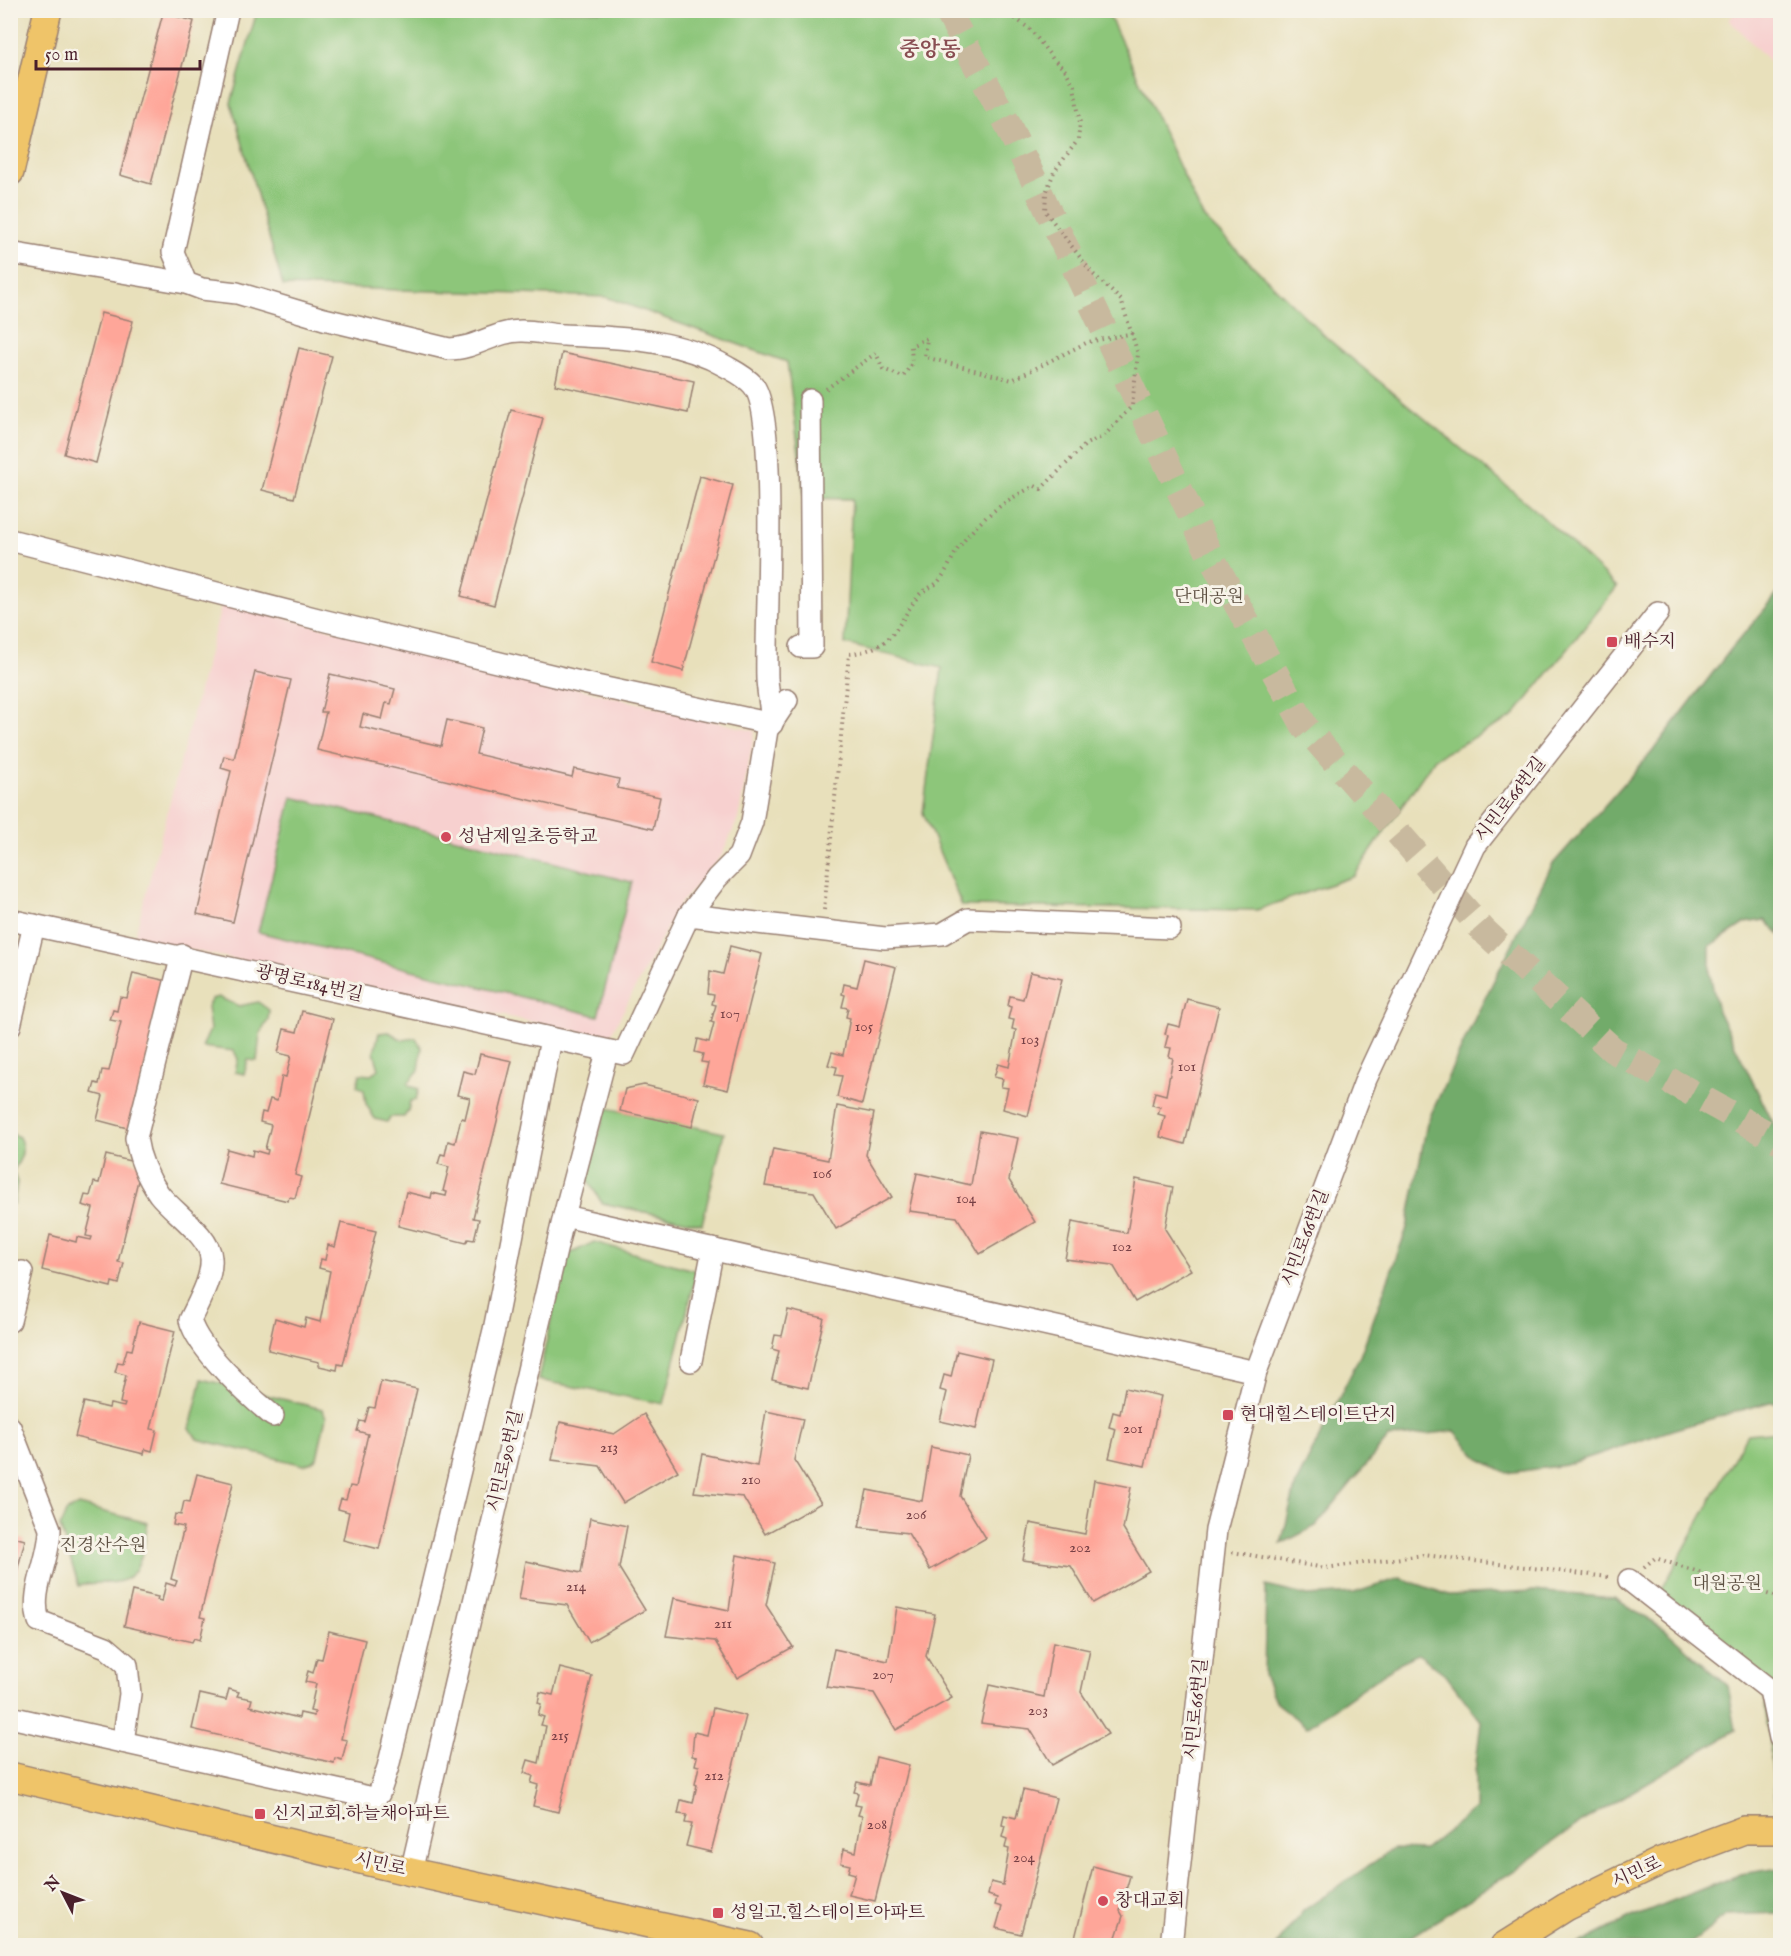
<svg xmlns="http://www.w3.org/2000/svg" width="1791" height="1956" viewBox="0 0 1791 1956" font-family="'IM FELL English','Noto Serif KR',serif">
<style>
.built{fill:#f7d0cf}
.green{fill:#8dc67a;stroke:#6c7252;stroke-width:1.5}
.forest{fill:#72ab6a;stroke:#5e654a;stroke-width:1.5}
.building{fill:#fea699}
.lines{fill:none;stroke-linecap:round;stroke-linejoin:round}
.major-tunnel{stroke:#c8b99e;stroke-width:27;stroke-dasharray:27 14;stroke-linecap:butt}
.minor-casing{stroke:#998073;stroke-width:24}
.major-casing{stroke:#998073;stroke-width:30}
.path{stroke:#998073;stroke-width:4;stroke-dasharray:1.5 4.5;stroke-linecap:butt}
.minor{stroke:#fff;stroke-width:21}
.major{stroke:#efc469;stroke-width:27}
.poi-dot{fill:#d1495b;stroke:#f7f3e8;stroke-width:2}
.labels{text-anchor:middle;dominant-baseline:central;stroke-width:6;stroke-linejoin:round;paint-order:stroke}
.number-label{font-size:15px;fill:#774146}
.park-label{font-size:18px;fill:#5e5143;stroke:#f7f3e8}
.poi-label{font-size:18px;fill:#4a1f2b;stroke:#f7f3e8;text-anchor:start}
.street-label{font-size:18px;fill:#4a1f2b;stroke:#f7f3e8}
.quarter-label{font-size:21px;font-weight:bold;fill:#894e52;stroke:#f7f3e8}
</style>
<rect width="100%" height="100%" fill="#f7f3e8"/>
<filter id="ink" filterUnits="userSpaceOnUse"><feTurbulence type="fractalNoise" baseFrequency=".0167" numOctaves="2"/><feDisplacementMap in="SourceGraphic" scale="12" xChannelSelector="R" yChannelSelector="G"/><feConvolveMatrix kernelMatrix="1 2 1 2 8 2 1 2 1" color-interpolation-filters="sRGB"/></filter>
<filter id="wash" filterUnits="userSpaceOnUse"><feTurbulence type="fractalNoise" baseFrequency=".008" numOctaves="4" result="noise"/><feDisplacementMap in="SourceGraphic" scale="24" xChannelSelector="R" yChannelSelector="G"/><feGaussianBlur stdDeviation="1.35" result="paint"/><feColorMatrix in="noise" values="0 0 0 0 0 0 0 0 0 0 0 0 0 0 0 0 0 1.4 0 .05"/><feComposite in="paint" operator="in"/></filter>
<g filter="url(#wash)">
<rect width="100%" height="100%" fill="#e8e0bb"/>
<g class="built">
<polygon points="1738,10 1780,11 1780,72 1729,20"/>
<polygon points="222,603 755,731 738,819 722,855 679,905 609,1038 134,938"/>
</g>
<g class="green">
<polygon points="257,11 1107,11 1203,217 1328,339 1532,507 1617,587 1513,717 1435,758 1354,876 1257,910 962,906 923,813 942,668 845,644 852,499 805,498 787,362 606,297 283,286 231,103"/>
<polygon points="292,797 632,882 598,1016 258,932"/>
<polygon points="218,997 239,1006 258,1002 269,1010 268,1020 260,1034 257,1061 248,1060 244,1074 235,1072 238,1059 234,1051 202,1047 210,1030 207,1007 212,999"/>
<polygon points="389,1032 402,1040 416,1038 422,1048 419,1070 408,1083 410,1086 419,1089 416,1100 410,1101 408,1111 404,1117 391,1117 387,1122 375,1119 366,1104 364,1090 357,1086 360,1074 371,1075 379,1069 374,1052 379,1033"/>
<polygon points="606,1108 724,1133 702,1224 602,1203 587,1179"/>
<path d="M11,1133l8,4c7,14 2,22 -6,34l4,11 -3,22h-3z"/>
<polygon points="594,1242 697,1271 664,1404 538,1380 565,1256"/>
<polygon points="202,1379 322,1409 326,1417 317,1458 312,1462 304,1465 197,1439 190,1428"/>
<polygon points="1780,1431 1780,1804 1776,1803 1764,1695 1660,1593 1747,1434"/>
<path d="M78,1505l70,18c-4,18 -5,52 -27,58 -14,4 -28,0 -42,5l-19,-59 6,-15z"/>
</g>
<g class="forest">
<polygon points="1780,591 1780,935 1765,920 1745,923 1710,946 1710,974 1718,1011 1780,1137 1780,1402 1770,1402 1672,1430 1566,1465 1507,1473 1479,1459 1455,1431 1388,1438 1316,1526 1281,1544 1296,1484 1360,1356 1407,1228 1427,1123 1475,1018 1552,865 1652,752 1731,649"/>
<polygon points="1400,1578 1449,1595 1534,1591 1614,1598 1663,1628 1728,1686 1736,1730 1581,1822 1515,1870 1399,1945 1276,1945 1304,1910 1393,1849 1424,1850 1475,1809 1475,1772 1481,1721 1445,1674 1418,1654 1399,1663 1307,1727 1276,1703 1264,1675 1266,1586 1308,1596 1354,1593"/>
<polygon points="1780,1868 1780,1913 1727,1915 1689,1945 1577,1945 1634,1916 1740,1874"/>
</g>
<g id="blocks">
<g class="building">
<polygon points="163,13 194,21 151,184 120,175"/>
<polygon points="101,313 133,321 96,463 64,454"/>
<polygon points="299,348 332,356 294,498 262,490"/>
<polygon points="562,353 694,381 688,413 555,385"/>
<polygon points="511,410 543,418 494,605 461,596"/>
<polygon points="700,476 733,485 683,671 651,662"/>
<polygon points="255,672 291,680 233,922 197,914 231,771 221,768 224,756 234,759"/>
<polygon points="330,674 395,689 391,704 386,703 382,719 363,714 360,727 441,746 447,720 482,728 476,754 572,777 574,769 619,779 617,788 660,797 653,829 317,750 326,712 321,712"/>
<polygon points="730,946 762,954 728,1090 703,1084 708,1063 701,1062 703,1054 695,1052 698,1039 709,1042 714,1023 711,1022 716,1005 712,1004 714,995 708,994 710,971 723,974"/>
<polygon points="864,959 896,967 862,1104 837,1097 842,1076 835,1075 837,1067 828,1065 832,1052 843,1055 850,1018 846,1017 848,1008 842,1007 845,995 842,994 844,984 857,987"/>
<polygon points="1030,972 1062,979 1028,1116 1003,1109 1008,1088 1001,1087 1003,1079 994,1077 998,1064 1009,1067 1016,1030 1012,1029 1014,1020 1008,1019 1011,1007 1008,1006 1010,996 1023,999"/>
<polygon points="133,973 167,981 131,1129 97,1120 103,1096 92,1093 95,1083 99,1084 102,1070 109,1071 121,1022 110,1020 113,1010 117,1011 120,997 127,998"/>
<polygon points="1187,999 1219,1007 1185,1144 1160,1137 1165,1116 1158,1114 1160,1107 1152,1105 1155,1092 1166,1095 1173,1058 1169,1057 1171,1048 1165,1047 1168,1035 1165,1034 1168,1024 1180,1027"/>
<polygon points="302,1011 333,1019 295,1175 301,1177 295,1198 289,1197 288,1201 219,1184 227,1149 252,1156 253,1150 267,1154 268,1150 265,1149 271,1125 260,1122 262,1112 266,1113 270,1099 277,1101 282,1076 286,1077 291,1056 278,1053 284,1029 297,1032"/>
<polygon points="480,1054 512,1061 473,1218 479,1219 474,1240 468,1239 466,1243 398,1226 406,1192 431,1198 432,1193 446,1196 447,1192 443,1191 449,1167 438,1164 441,1154 445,1155 448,1141 455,1143 461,1118 465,1119 470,1098 457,1095 463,1071 475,1074"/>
<polygon points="644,1085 699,1098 692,1127 620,1111 625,1089"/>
<polygon points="837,1106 874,1113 866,1155 892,1197 836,1229 814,1192 765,1186 773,1149 828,1160"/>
<polygon points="980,1131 1018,1138 1009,1180 1035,1222 980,1254 957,1217 909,1211 917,1173 971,1185"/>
<polygon points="106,1155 142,1164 118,1262 124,1263 119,1284 112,1282 111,1287 42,1270 50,1235 76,1242 77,1237 91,1240 92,1237 86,1236 93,1208 82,1205 85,1195 90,1196 94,1182 99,1183"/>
<polygon points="1136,1179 1173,1187 1165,1229 1191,1270 1135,1302 1113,1265 1065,1259 1072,1222 1127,1233"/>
<polygon points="341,1223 376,1231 343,1365 338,1364 337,1370 319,1366 319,1362 268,1350 275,1318 304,1327 306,1318 320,1322 330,1271 319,1268 321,1259 325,1260 328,1245 335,1247"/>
<polygon points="788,1310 824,1318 808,1388 772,1380 779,1351 772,1349 775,1335 782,1336"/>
<polygon points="139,1322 175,1331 151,1429 157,1430 152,1451 145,1449 144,1454 75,1437 84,1402 109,1408 110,1404 124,1407 125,1404 120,1403 126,1375 115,1372 118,1362 123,1363 127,1349 132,1350"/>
<polygon points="957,1351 992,1359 976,1429 940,1421 947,1392 940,1390 944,1375 951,1377"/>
<polygon points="381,1381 417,1389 379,1549 343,1540 349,1512 338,1509 341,1499 346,1500 350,1486 356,1487 368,1434 357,1431 360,1421 365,1422 369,1407 375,1408"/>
<polygon points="1125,1388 1161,1396 1145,1466 1109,1458 1116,1429 1109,1427 1113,1412 1120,1414"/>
<polygon points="766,1411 803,1419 794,1460 821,1503 765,1534 743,1497 694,1492 702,1454 757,1466"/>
<polygon points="644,1414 678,1471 623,1503 600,1466 552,1460 560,1422 614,1434"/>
<polygon points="931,1447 968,1455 960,1496 986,1538 930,1570 908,1533 859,1527 867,1490 922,1501"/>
<polygon points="197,1474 233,1483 200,1617 205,1618 200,1640 194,1638 192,1642 124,1626 132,1591 158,1597 157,1600 162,1601 166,1583 175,1586 177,1581 171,1579 184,1527 173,1525 175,1514 181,1515 184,1501 190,1502"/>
<polygon points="1094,1480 1131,1487 1123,1529 1149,1571 1093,1603 1071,1566 1023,1560 1030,1523 1085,1534"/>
<polygon points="590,1518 627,1526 619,1568 645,1610 589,1642 567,1605 519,1599 526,1561 581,1573"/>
<polygon points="10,1536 25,1540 11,1595 10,1595"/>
<polygon points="737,1555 775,1563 766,1605 793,1647 737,1678 715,1641 666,1636 674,1598 729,1610"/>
<polygon points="897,1607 935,1614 926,1656 952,1698 896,1730 874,1693 826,1687 834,1649 888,1661"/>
<polygon points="329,1631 365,1640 341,1739 347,1740 342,1760 335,1758 334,1763 192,1729 200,1694 226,1700 229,1689 239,1692 237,1696 252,1699 250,1706 299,1718 300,1713 314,1716 315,1712 310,1711 316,1684 305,1682 308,1671 313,1673 317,1658 322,1659"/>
<polygon points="1053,1642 1090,1650 1081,1692 1108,1734 1052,1765 1030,1729 981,1723 989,1685 1044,1697"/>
<polygon points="560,1668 592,1676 558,1812 533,1806 538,1785 531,1783 533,1776 524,1773 528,1760 539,1763 546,1726 541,1725 544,1717 538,1715 541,1704 538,1703 540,1692 553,1695"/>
<polygon points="713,1708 746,1716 711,1852 686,1846 692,1824 685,1823 687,1815 678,1814 681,1800 693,1803 697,1785 695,1784 699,1766 695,1765 697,1757 692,1756 694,1732 707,1735"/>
<polygon points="876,1757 909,1765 875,1901 849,1895 855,1874 848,1872 850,1865 841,1863 844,1849 856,1852 862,1816 858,1815 861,1806 855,1805 858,1793 854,1792 857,1782 870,1785"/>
<polygon points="1023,1790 1056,1798 1021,1934 996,1928 1002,1907 995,1905 997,1898 988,1895 991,1882 1003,1885 1009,1849 1005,1848 1007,1839 1002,1837 1005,1826 1002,1825 1004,1815 1016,1818"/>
<polygon points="1093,1866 1130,1876 1120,1911 1123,1916 1113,1946 1073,1946"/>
</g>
</g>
</g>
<g filter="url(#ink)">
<use href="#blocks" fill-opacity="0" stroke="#998073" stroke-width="1.5"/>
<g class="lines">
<polyline class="major-tunnel" points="947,10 1006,121 1211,557 1305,727 1483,930 1613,1050 1780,1141"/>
<defs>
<g id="minor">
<polyline points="10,253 186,283"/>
<path d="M10,540l316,81 270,65 176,38c-1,-15 -4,-30 -5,-45 -2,-51 12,-264 -14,-294 -7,-8 -17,-13 -26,-18 -50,-29 -107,-29 -163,-32 -14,0 -27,-4 -41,-4 -27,-1 -47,18 -74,18l-125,-30 -87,-26 -35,-4 -16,-6 -13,-31 55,-242"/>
<polyline points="801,647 812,647 810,400"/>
<polyline points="689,915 885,938 942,934 968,919 1170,928"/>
<polyline points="10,920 624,1054 689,915 717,878 739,856 752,822 767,730 787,700"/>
<path d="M182,955l-46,183c3,21 11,39 23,56 14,18 51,42 52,64 2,19 -13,45 -21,62 8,30 59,76 83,96"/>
<polyline points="10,1026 34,925"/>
<polyline points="564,1216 1256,1372"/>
<polyline points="10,1321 22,1272"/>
<polyline points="691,1361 713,1249"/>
<path d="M10,1427l40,102c0,31 -21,63 -11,92l67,26 21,18 3,29 -7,48"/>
<polyline points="1629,1580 1770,1690 1780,1738"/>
<polyline points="10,1717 373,1798 379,1794 388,1767 494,1330 551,1039"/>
<polyline points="411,1872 564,1216 607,1052"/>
<polyline points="1171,1946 1216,1530 1256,1372 1366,1079 1475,846 1658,613"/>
</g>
<g id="major">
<polyline points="10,172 48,10"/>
<polyline points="10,1776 411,1872 750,1946"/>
<polyline points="1504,1946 1566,1907 1661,1861 1744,1830 1780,1830"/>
</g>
</defs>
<use href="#minor" class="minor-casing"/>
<use href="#major" class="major-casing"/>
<g class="path">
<polyline points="826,389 876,353 883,369 903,377 912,363 911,346 927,338 925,357 1012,380 1088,342 1134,333"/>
<path d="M824,910l25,-256c46,-6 45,-26 70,-59 5,-6 14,-8 19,-13 8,-9 13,-22 19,-32 20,-29 47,-50 78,-64l6,3 45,-45 18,-8 28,-30 6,-52 -17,-54 -29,-27 -47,-62 1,-18 8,-21 24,-32 2,-17 -6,-37 -8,-15 -13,-12 -22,-29 -27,-20"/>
<polyline points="1232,1552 1325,1568 1424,1555 1608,1577"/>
<polyline points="1644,1567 1655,1558 1780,1598"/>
</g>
<use href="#minor" class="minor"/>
<use href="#major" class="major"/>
</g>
</g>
<g class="poi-dot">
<rect x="1606" y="636" width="12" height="12" rx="3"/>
<circle cx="446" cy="837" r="6"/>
<rect x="1222" y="1409" width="12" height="12" rx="3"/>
<rect x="254" y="1808" width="12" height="12" rx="3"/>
<circle cx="1103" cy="1901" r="6"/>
<rect x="712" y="1907" width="12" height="12" rx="3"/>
</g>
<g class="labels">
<g class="number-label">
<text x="730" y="1013">107</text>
<text x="864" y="1026">105</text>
<text x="1030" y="1039">103</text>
<text x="1187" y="1066">101</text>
<text x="822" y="1173">106</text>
<text x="966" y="1198">104</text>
<text x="1122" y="1246">102</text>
<text x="1133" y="1428">201</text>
<text x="609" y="1447">213</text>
<text x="751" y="1479">210</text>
<text x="916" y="1514">206</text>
<text x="1080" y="1547">202</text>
<text x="576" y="1586">214</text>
<text x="723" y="1623">211</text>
<text x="883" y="1674">207</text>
<text x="1038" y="1710">203</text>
<text x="560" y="1735">215</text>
<text x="714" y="1775">212</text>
<text x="877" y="1824">208</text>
<text x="1024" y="1857">204</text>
</g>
<g class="park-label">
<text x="1209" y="597">단대공원</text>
<text x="103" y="1546">진경산수원</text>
<text x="1727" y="1584">대원공원</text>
</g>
<g class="poi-label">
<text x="1624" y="642">배수지</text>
<text x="458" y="837">성남제일초등학교</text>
<text x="1240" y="1415">현대힐스테이트단지</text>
<text x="272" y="1814">신지교회.하늘채아파트</text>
<text x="1115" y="1901">창대교회</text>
<text x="730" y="1913">성일고.힐스테이트아파트</text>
</g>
<g class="street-label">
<text transform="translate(1511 800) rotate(-52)">시민로66번길</text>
<text transform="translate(309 984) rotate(13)">광명로184번길</text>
<text transform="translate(1306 1238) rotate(-69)">시민로66번길</text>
<text transform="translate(506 1461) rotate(-77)">시민로90번길</text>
<text transform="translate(1197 1709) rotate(-84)">시민로66번길</text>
<text transform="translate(380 1865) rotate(13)">시민로</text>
<text transform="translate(1637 1873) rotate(-25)">시민로</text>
</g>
<g class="quarter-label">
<text x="930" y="50">중앙동</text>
</g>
</g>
<rect width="1791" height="1956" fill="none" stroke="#f7f3e8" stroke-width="36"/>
<g transform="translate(63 1893) rotate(312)" stroke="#f7f3e8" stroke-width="4.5" paint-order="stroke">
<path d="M0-4.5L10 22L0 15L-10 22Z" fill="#4a1f2b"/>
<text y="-9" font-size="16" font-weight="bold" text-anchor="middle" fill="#4a1f2b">N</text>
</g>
<path d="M36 60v9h164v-9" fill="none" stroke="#4a1f2b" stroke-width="3"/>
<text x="45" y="60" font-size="18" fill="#4a1f2b" stroke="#f7f3e8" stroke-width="4.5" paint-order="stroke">50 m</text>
</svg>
